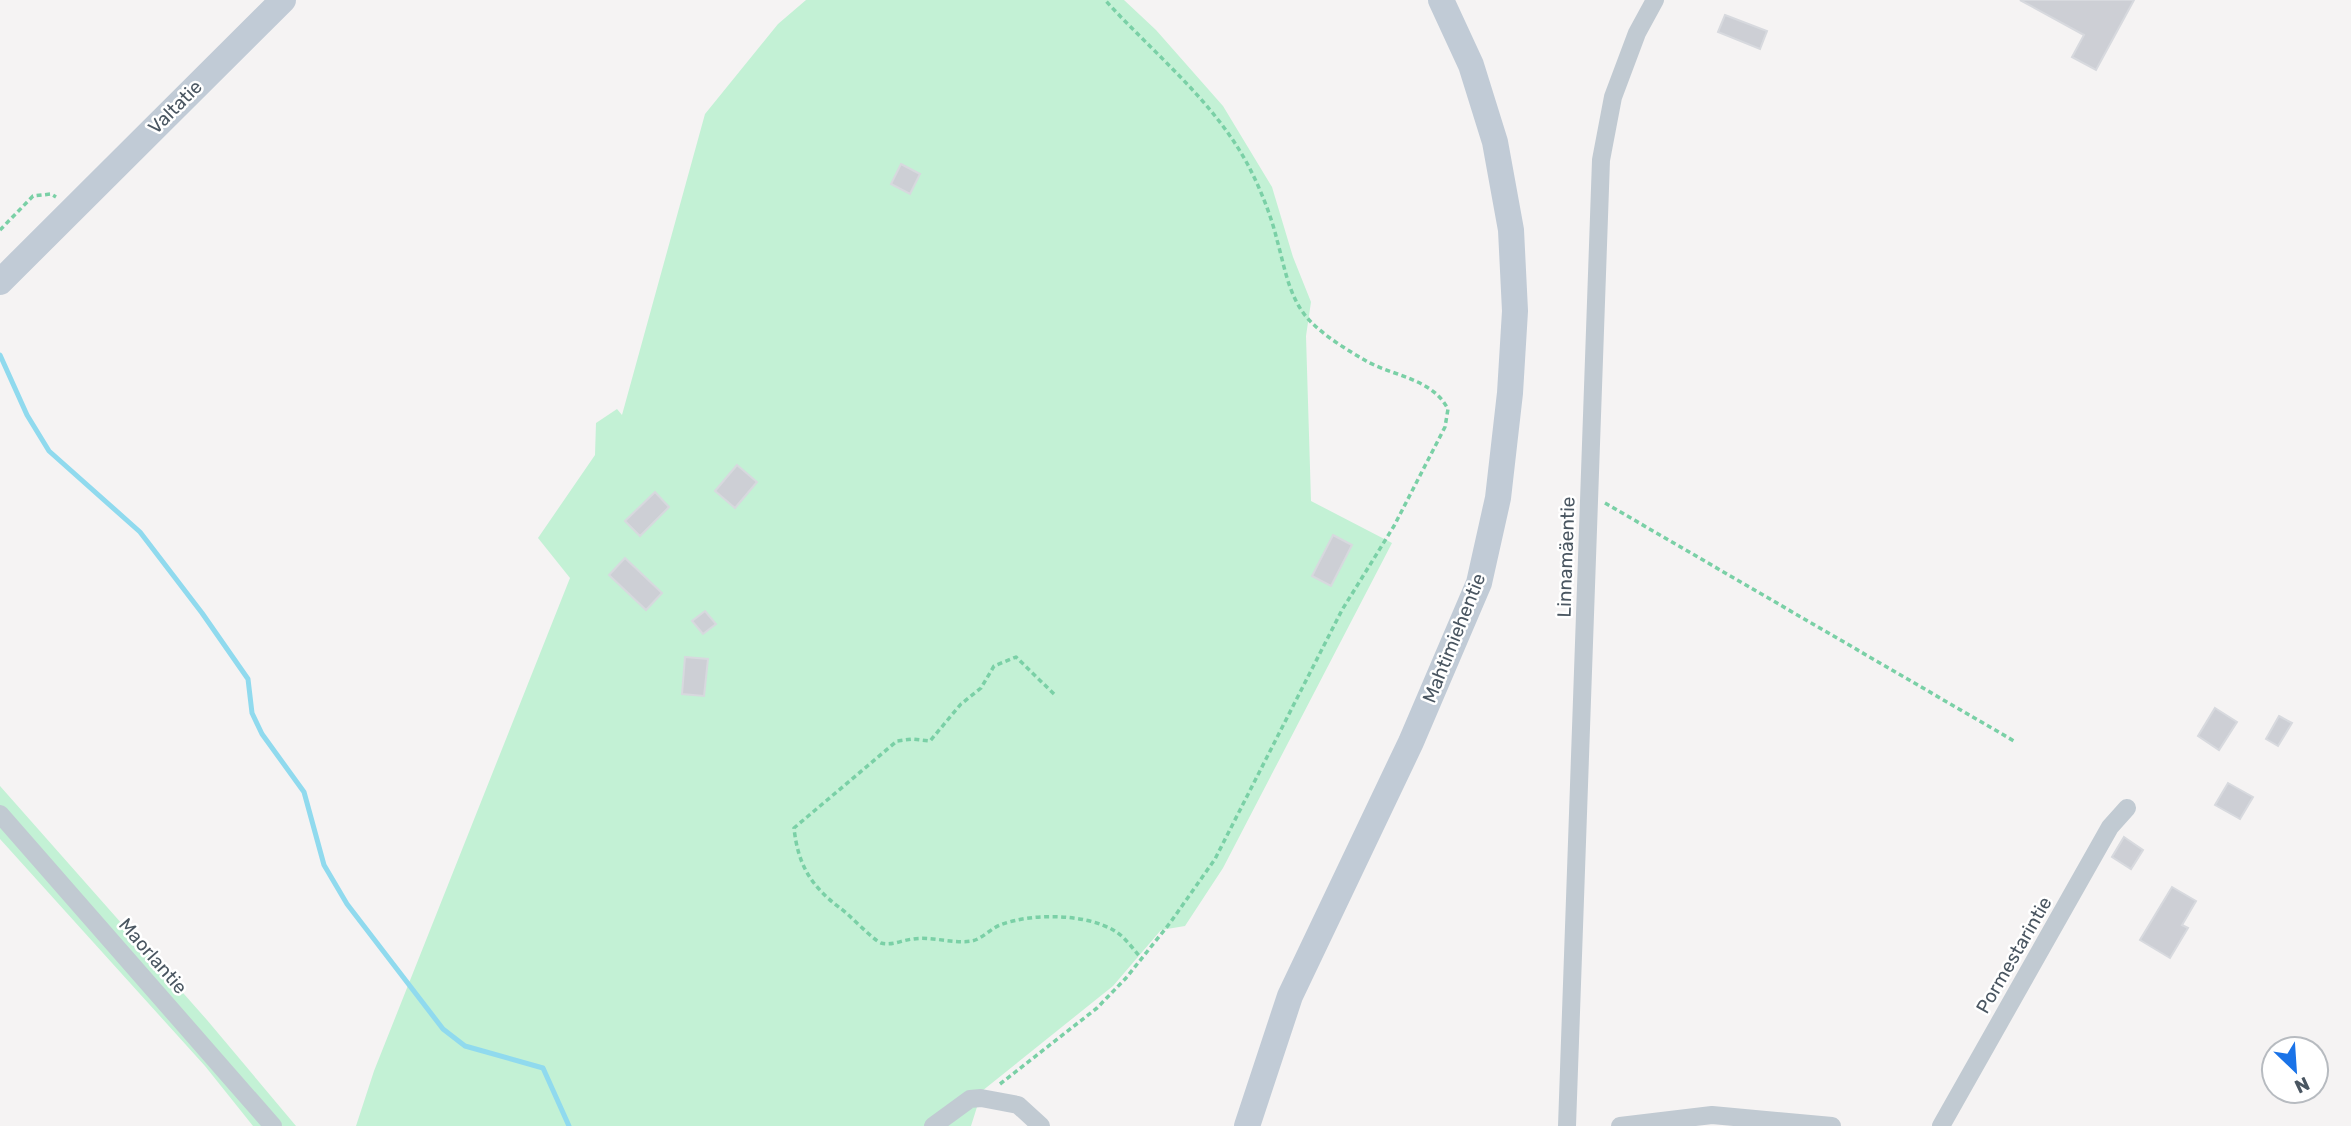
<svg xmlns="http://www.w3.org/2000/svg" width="2351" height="1126" viewBox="0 0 2351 1126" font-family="Rubik,sans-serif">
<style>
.green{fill:#c3f1d5}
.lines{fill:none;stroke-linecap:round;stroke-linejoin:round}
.stream{stroke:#90daee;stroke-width:5}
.building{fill:#cdcfd5;stroke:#d7d9de;stroke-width:2}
.path{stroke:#7ad0a6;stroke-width:3.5;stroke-dasharray:5 3.5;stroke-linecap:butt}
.street{stroke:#c1cad2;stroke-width:18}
.secondary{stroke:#c1cbd6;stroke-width:26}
.labels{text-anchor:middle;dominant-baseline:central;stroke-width:5;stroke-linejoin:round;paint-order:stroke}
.street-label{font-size:19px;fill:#4a5661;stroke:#fff}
</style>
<rect width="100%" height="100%" fill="#f5f3f3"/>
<g class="green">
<polygon points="806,0 1124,0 1156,30 1223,106 1272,187 1293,257 1311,302 1306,336 1311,501 1392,543 1223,868 1185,926 1161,930 1113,986 982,1091 971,1126 356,1126 374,1071 570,578 538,538 595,455 596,423 617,409 622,415 705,114 778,24"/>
<polygon points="0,786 207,1020 296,1126 253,1126 205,1066 0,839"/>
</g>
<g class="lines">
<polyline class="stream" points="0,355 27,415 49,451 140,532 202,613 248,679 252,713 262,734 304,792 324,865 347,904 443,1029 465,1046 543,1068 569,1126"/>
</g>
<g class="building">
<polygon points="2020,0 2134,0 2096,70 2072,57 2084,35"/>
<polygon points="1725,15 1767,31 1760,49 1718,32"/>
<polygon points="901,164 920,174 910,194 891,184"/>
<polygon points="737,465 757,482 735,508 715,491"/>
<polygon points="655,492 669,507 640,536 625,521"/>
<polygon points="1333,535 1352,545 1331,586 1312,576"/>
<polygon points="625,558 662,593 646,610 609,575"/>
<polygon points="705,611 716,624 703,634 692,621"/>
<polygon points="685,657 708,659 704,696 682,694"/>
<polygon points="2215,708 2237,722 2219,750 2198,736"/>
<polygon points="2279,716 2292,723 2278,746 2266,739"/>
<polygon points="2228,783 2253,797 2240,819 2215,805"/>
<polygon points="2124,837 2143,850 2131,869 2112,857"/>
<polygon points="2172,887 2196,901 2182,925 2188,928 2170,958 2140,940"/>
</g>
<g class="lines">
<g class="path">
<polyline points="0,230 33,196 51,194 56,197"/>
<polyline points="1605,503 2014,741"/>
<path d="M1054,694l-38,-37 -22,9 -13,22 -20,16 -31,37 -18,-2 -15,2 -103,87c4,37 17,58 46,80 10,7 33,32 41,35 11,3 21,-3 32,-4 19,-3 39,5 59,2 10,-2 18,-12 28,-16 31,-12 85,-12 115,6 10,6 18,18 26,27"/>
<path d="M1000,1084l97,-76 29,-30 44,-55 45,-64 127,-249 52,-84 51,-99 3,-18c-16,-30 -51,-32 -80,-47 -19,-11 -41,-24 -57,-40 -22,-22 -26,-54 -34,-82 -6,-25 -17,-52 -29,-75 -35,-65 -94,-111 -143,-165"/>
</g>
<g class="street">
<polyline points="0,814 273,1126"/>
<polyline points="933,1126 970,1099 981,1098 1018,1105 1041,1126"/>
<polyline points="1567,1126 1601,160 1613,97 1637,33 1655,0"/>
<polyline points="1620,1126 1712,1115 1832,1126"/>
<polyline points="1941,1126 2110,827 2127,808"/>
</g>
<g class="secondary">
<polyline points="0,282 283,0"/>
<polyline points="1247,1126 1290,996 1411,742 1479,583 1498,498 1510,393 1515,311 1511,230 1495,142 1471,65 1441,0"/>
</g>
</g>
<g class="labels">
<g class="street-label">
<text transform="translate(175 107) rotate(-45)">Valtatie</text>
<text transform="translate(1566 557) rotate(-88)">Linnamäentie</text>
<text transform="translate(1454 638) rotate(-68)">Mahtimiehentie</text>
<text transform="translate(2014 955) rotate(-60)">Pormestarintie</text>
<text transform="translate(153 956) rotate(49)">Maorlantie</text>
</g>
</g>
<g transform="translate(2295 1070) rotate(155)"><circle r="33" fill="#ffffff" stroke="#b7bbc0" stroke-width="2"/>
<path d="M0-5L12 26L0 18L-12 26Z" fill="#1a73e8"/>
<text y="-10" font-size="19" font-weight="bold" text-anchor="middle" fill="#4a5661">N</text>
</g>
</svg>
